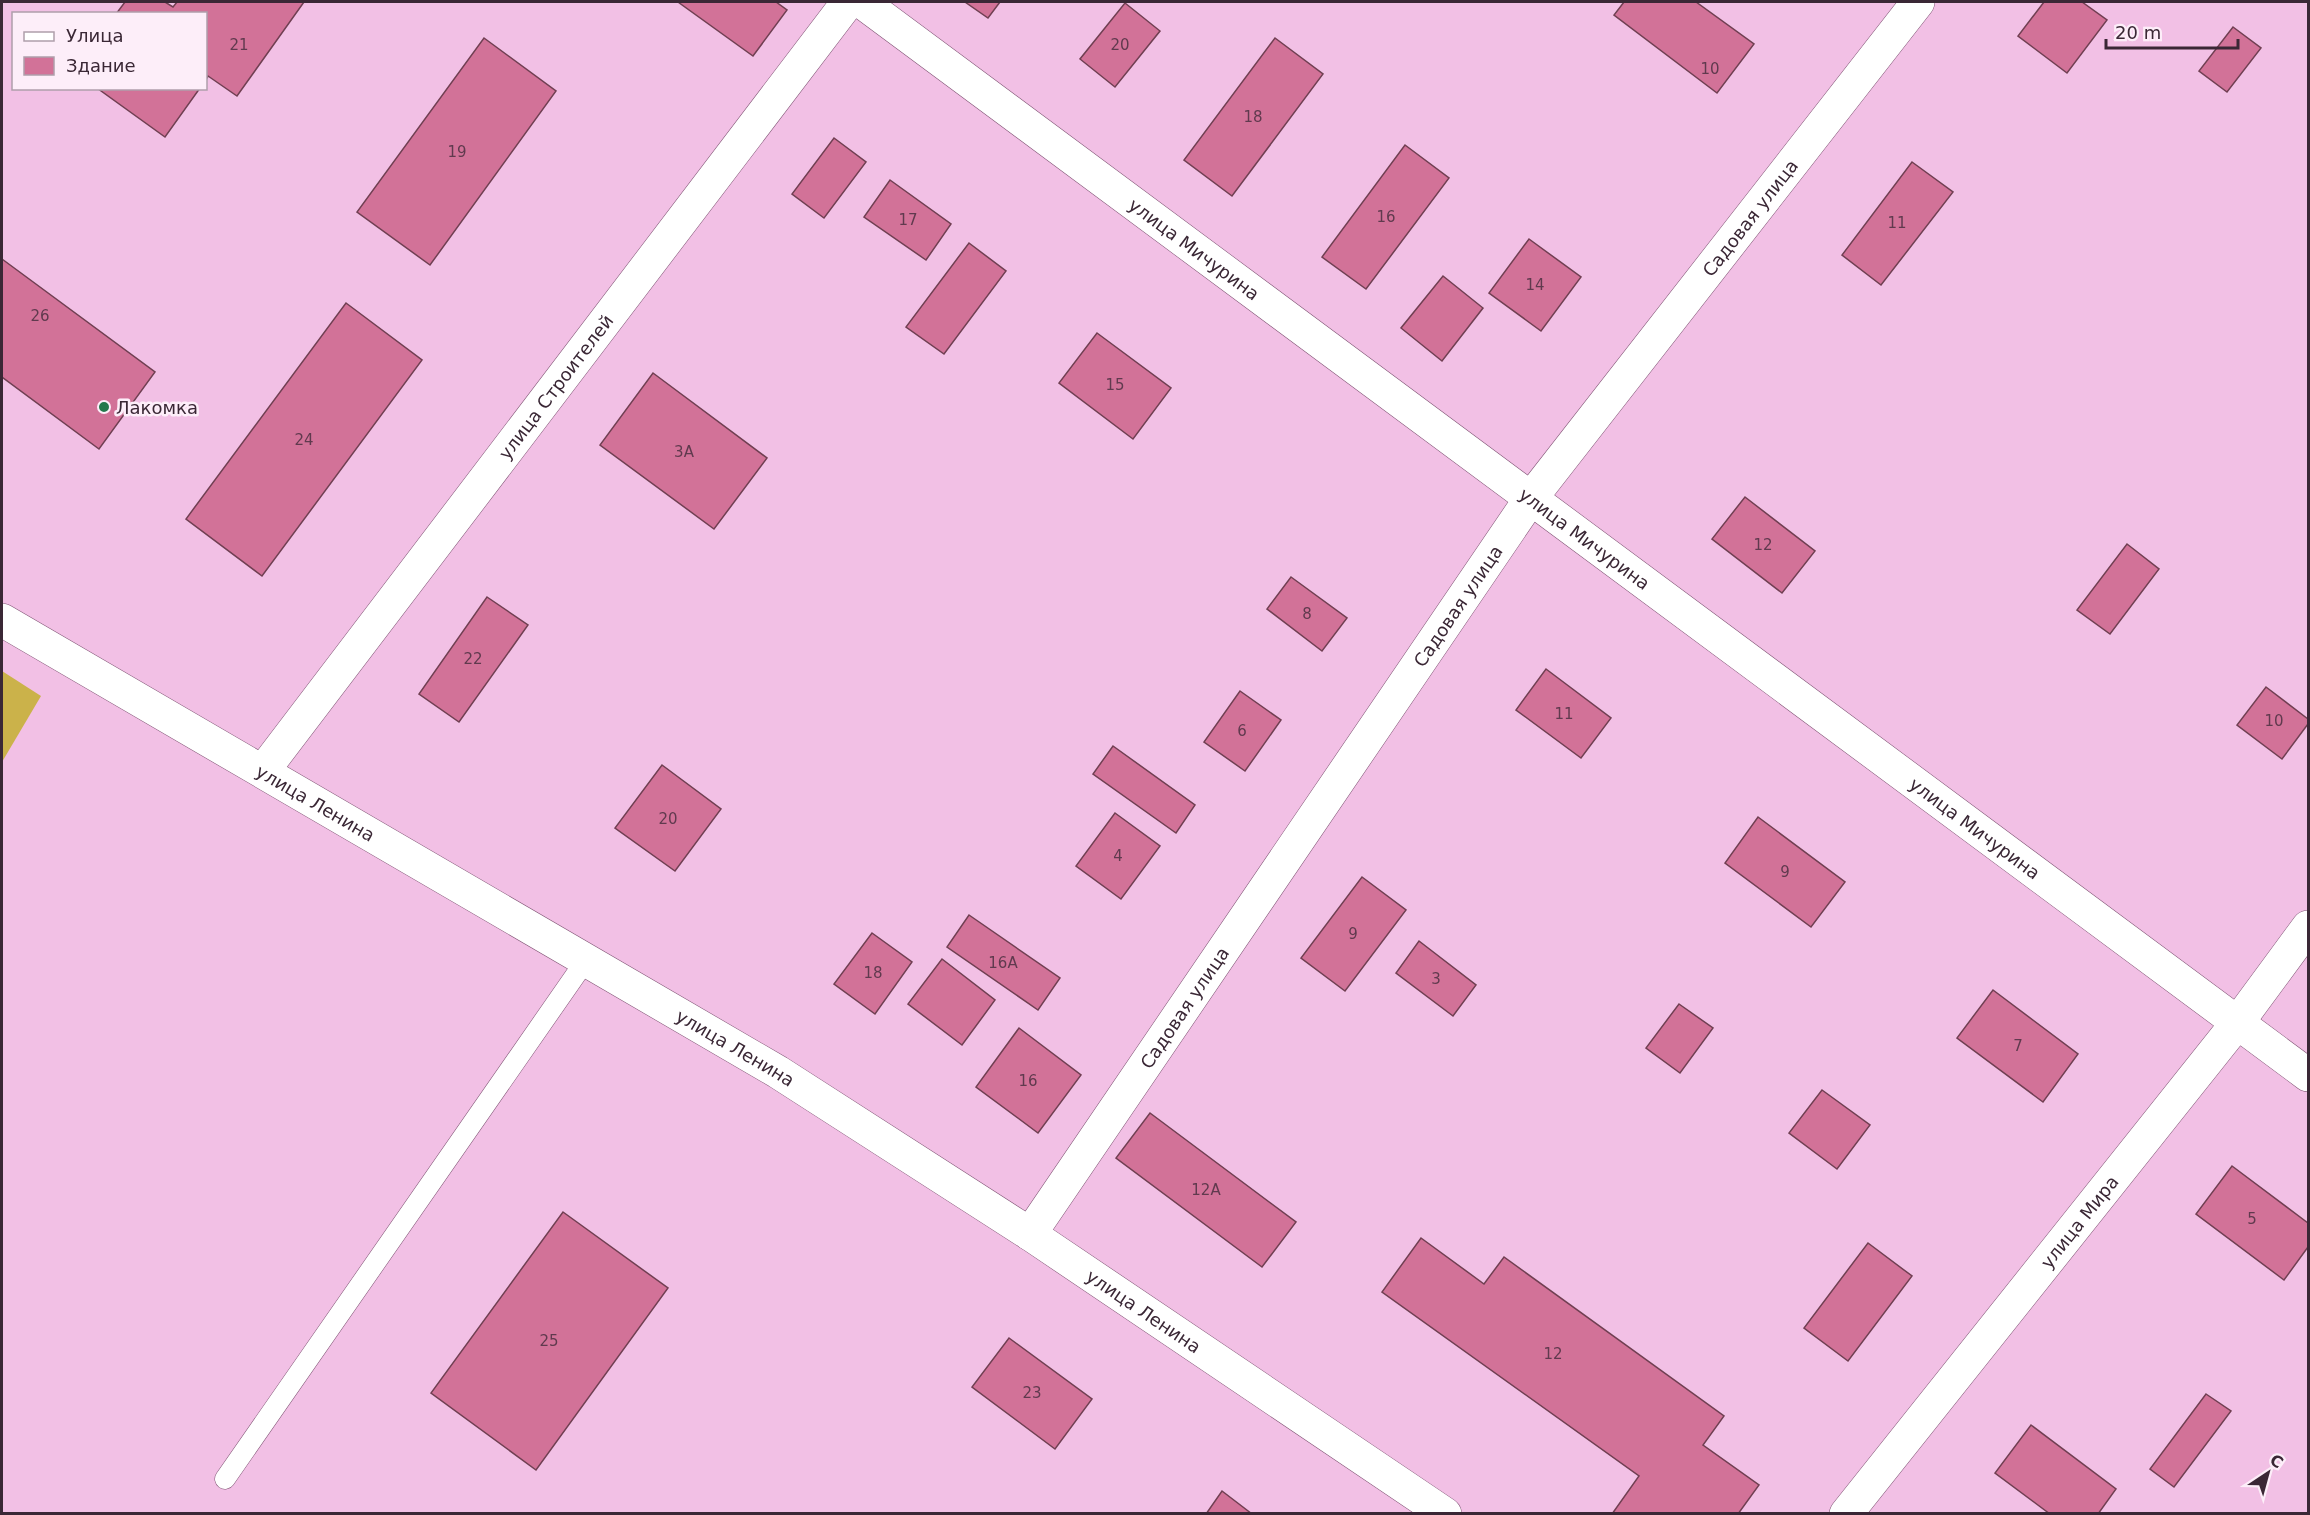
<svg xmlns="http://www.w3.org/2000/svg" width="2310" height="1515" viewBox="0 0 2310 1515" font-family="'DejaVu Sans',sans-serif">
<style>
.green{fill:#cbb24a}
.building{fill:#d27298;stroke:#703f52;stroke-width:1.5}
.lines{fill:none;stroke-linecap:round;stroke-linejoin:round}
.lane-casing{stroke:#805575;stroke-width:21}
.street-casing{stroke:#805575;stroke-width:34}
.lane{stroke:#fff;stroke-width:20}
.street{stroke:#fff;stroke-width:33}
.poi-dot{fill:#24794c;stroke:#fdeef9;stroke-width:2}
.labels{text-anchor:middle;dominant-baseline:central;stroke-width:5;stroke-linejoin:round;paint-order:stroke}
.number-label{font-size:15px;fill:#603a4e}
.street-label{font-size:18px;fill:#3a2735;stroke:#fdeef9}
.poi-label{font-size:18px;fill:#3a2735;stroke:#fdeef9;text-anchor:start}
</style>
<rect width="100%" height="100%" fill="#f2c0e5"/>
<polygon class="green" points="2,671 41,696 2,762"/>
<g class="building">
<polygon points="125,2 165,2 173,7 177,2 304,2 237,96 208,76 206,80 206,14 116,14"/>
<polygon points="678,2 776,2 787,10 753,56"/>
<polygon points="965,2 1000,2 988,18"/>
<polygon points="1624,2 1696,2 1754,44 1717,93 1614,15"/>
<polygon points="2044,2 2082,2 2107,20 2067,73 2018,36"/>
<polygon points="1125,3 1160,31 1115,87 1080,59"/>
<polygon points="2233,27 2261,48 2227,92 2199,71"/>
<polygon points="484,38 556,91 430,265 357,212"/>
<polygon points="1275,38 1323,74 1232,196 1184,160"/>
<polygon points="97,88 200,88 165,137"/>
<polygon points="834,138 866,162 824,218 792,194"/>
<polygon points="1405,145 1449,178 1366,289 1322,257"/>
<polygon points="1912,162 1953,192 1881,285 1842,255"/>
<polygon points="890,180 951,224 926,260 864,217"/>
<polygon points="1529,239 1581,277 1541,331 1489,293"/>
<polygon points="969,243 1006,271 944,354 906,327"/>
<polygon points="2,259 155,372 99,449 2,377"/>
<polygon points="1443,276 1483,308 1442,361 1401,328"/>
<polygon points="346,303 422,360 262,576 186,519"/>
<polygon points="1097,333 1171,388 1133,439 1059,383"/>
<polygon points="653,373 767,458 714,529 600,445"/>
<polygon points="1745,497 1815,551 1782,593 1712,539"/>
<polygon points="2127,544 2159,569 2110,634 2077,610"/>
<polygon points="1291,577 1347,618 1322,651 1267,609"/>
<polygon points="487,597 528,625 459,722 419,694"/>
<polygon points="1546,669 1611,718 1581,758 1516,710"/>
<polygon points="2266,687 2308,719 2308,724 2282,759 2237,725"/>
<polygon points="1240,691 1281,720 1245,771 1204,742"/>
<polygon points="1113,746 1195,805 1176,833 1093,774"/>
<polygon points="662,765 721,809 675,871 615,828"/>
<polygon points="1115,813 1160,846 1121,899 1076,866"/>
<polygon points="1758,817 1845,882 1811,927 1725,863"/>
<polygon points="1362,877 1406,910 1345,991 1301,958"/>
<polygon points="969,915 1060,978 1038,1010 947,947"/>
<polygon points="872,933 912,962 875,1014 834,984"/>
<polygon points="1419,941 1476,985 1453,1016 1396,973"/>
<polygon points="942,959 995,1000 962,1045 908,1004"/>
<polygon points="1993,990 2078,1054 2043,1102 1957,1038"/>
<polygon points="1679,1004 1713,1028 1680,1073 1646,1048"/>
<polygon points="1019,1028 1081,1075 1038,1133 976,1087"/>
<polygon points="1822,1090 1870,1125 1837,1169 1789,1133"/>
<polygon points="1150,1113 1296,1222 1262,1267 1116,1158"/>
<polygon points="2232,1166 2308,1223 2308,1247 2284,1280 2196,1214"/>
<polygon points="563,1212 668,1288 536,1470 431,1393"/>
<polygon points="1421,1238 1484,1284 1504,1257 1724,1416 1703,1445 1759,1485 1738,1514 1612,1514 1639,1476 1382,1292"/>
<polygon points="1868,1243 1912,1276 1848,1361 1804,1328"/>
<polygon points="1009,1338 1092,1399 1055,1449 972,1387"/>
<polygon points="2206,1394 2231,1411 2174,1487 2150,1469"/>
<polygon points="2031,1425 2116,1489 2098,1514 2050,1514 1995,1473"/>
<polygon points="1222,1491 1252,1514 1206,1514"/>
</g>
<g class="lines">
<defs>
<polyline id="lane" points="225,1479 586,960"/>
<g id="street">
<path id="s1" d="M862,2l1446,1073"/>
<path id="s2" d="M2,620l776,452 252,162 415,280"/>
<path id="s3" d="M263,771l585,-769"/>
<path id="s4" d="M1030,1234l501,-736 387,-496"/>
<path id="s5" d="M1846,1514l392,-492 70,-95"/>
</g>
</defs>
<use href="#lane" class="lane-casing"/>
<use href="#street" class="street-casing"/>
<use href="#lane" class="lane"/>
<use href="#street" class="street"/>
</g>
<circle class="poi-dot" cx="104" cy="407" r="6"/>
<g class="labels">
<g class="number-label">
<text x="239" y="45">21</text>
<text x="1120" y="45">20</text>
<text x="1710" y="69">10</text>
<text x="1253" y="117">18</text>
<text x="457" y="152">19</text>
<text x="1386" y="217">16</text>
<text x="908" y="220">17</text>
<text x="1897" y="223">11</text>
<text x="1535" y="285">14</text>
<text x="40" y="316">26</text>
<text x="1115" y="385">15</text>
<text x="304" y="440">24</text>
<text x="684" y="452">3А</text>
<text x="1763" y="545">12</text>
<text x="1307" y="614">8</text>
<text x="473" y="659">22</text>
<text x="1564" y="714">11</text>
<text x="2274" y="721">10</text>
<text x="1242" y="731">6</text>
<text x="668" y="819">20</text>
<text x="1118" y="856">4</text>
<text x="1785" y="872">9</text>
<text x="1353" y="934">9</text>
<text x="1003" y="963">16А</text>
<text x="873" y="973">18</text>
<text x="1436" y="979">3</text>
<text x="2018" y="1046">7</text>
<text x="1028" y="1081">16</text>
<text x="1206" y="1190">12А</text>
<text x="2252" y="1219">5</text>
<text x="549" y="1341">25</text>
<text x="1553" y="1354">12</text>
<text x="1032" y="1393">23</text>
</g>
<g class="street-label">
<text stroke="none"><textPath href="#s4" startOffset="1246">Садовая улица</textPath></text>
<text stroke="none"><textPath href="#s1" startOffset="414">улица Мичурина</textPath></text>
<text stroke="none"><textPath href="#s3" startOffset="483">улица Строителей</textPath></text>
<text stroke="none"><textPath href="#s1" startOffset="900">улица Мичурина</textPath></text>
<text stroke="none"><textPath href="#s4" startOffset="760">Садовая улица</textPath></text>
<text stroke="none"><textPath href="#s2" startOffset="363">улица Ленина</textPath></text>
<text stroke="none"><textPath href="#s1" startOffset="1386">улица Мичурина</textPath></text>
<text stroke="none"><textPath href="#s4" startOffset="274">Садовая улица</textPath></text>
<text stroke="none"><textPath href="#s2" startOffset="849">улица Ленина</textPath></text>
<text stroke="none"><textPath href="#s5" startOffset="374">улица Мира</textPath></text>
<text stroke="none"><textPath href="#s2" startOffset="1335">улица Ленина</textPath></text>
</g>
<g class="poi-label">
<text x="116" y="407">Лакомка</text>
</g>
</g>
<rect width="2310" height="1515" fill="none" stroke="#3a2735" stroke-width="6"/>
<rect x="12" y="12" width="195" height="78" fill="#fdeef9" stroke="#af9eab" stroke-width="1.5"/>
<rect x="24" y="32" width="30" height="9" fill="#ffffff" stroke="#af9eab" stroke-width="1.5"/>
<text x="66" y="42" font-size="18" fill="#3a2735">Улица</text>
<rect x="24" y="57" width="30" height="18" fill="#d27298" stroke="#af9eab" stroke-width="1.5"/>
<text x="66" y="72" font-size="18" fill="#3a2735">Здание</text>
<g transform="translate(2268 1473) rotate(36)" stroke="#fdeef9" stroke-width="4.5" paint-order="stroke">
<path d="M0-4.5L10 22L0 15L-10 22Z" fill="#3a2735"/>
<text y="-9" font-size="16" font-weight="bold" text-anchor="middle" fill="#3a2735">С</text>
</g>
<path d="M2106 39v9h132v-9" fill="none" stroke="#3a2735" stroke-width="3"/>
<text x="2115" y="39" font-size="18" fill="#3a2735" stroke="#fdeef9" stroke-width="4.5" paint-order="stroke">20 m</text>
</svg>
